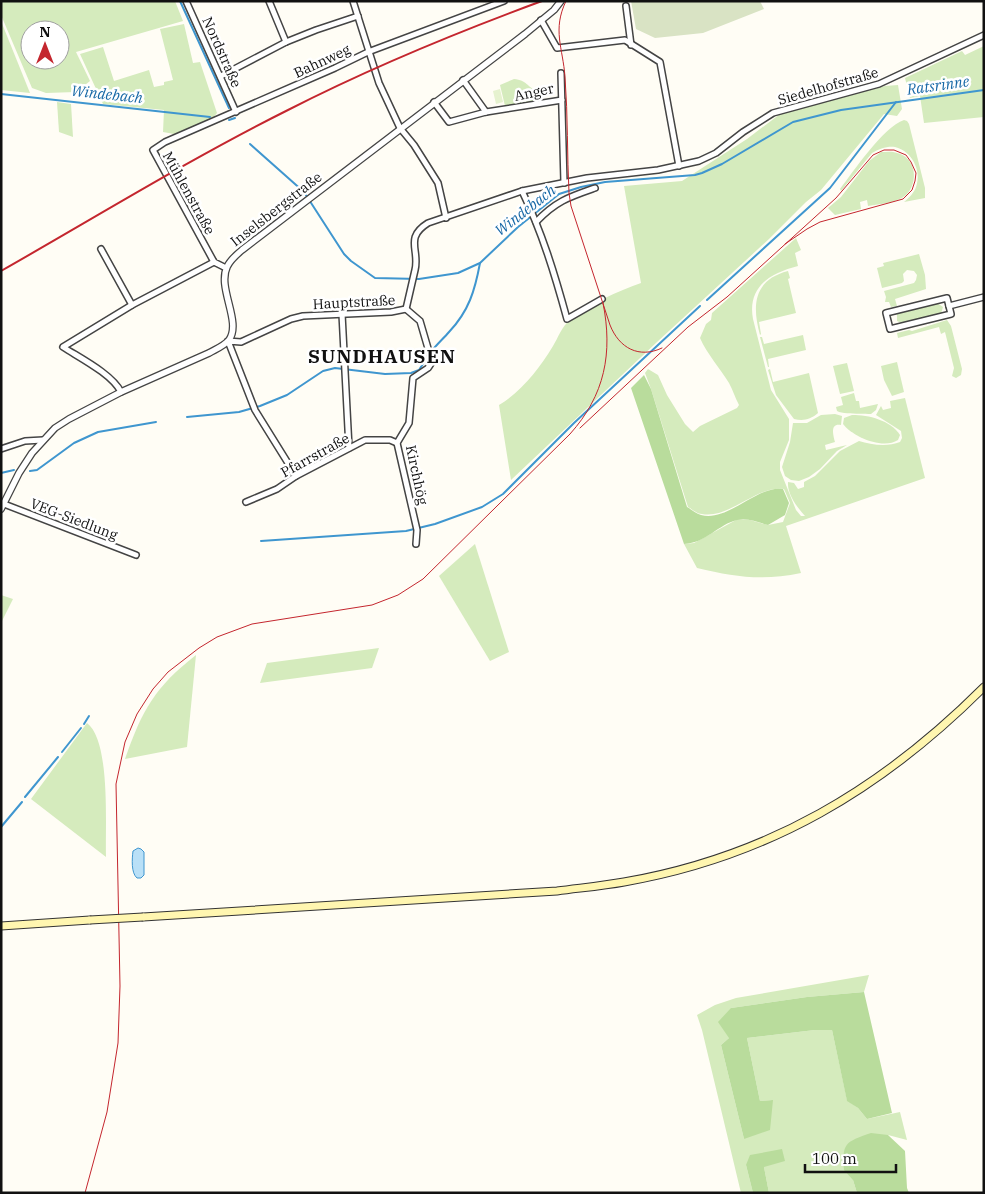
<svg xmlns="http://www.w3.org/2000/svg" width="985" height="1194" viewBox="0 0 985 1194" font-family="'IBM Plex Serif',serif">
<style>
.green{fill:#d5ebbd;fill-rule:evenodd}
.forest{fill:#b9dc9c}
.cemetery{fill:#d9e3c4}
.pitch{fill:#e6f2cf}
.water{fill:#b9e0f7;stroke:#3f96cf}
.lines{fill:none;stroke-linecap:round;stroke-linejoin:round}
.stream{stroke:#3f96cf;stroke-width:2}
.minor-casing{stroke:#444;stroke-width:8}
.tertiary-casing{stroke:#444;stroke-width:8}
.secondary-casing{stroke:#333;stroke-width:9}
.minor{stroke:#fff;stroke-width:5}
.tertiary{stroke:#fff;stroke-width:5.5}
.secondary{stroke:#fff6b0;stroke-width:7}
.tram{stroke:#c4262e;stroke-width:1}
.rail{stroke:#c4262e;stroke-width:2}
.secondary-bridge-casing{stroke:#333;stroke-width:9;stroke-linecap:butt}
.secondary-bridge{stroke:#fff6b0;stroke-width:7}
.labels{text-anchor:middle;dominant-baseline:central;stroke-width:5;stroke-linejoin:round;paint-order:stroke}
.street-label{font-size:14px;fill:#111;stroke:#fff}
.water-label{font-size:15px;font-style:italic;fill:#1768a6;stroke:#fff}
.district-label{font-size:19px;font-weight:bold;letter-spacing:1px;fill:#111;stroke:#fff}
</style>
<rect width="100%" height="100%" fill="#fffdf5"/>
<g class="green">
<path d="M1,1h174l8,20 -107,31 14,29 -14,11 -30,1 -14,-5 -31,-73zM30,30h30v30h-30z"/>
<polygon points="1,21 30,93 1,90"/>
<polygon points="184,24 193,63 200,62 217,113 212,119 174,134 163,132 164,110 103,104 80,54 103,47 114,81 149,70 154,87 164,85 164,82 173,80 160,29"/>
<polygon points="984,46 984,117 924,123 920,96 910,98 905,78 962,51 965,55"/>
<path d="M514,79c13,1 13,8 23,12l3,11 -35,4 -5,-21z"/>
<path d="M898,85l4,24 -5,7 -13,-2 -63,76 -15,12 -37,37 -112,103 -146,138 -12,-75c23,-14 40,-36 54,-59 5,-8 9,-20 17,-26 19,-16 48,-29 71,-37l-17,-97 58,-5 65,-42 33,-25 105,-28z"/>
<polygon points="57,102 71,104 73,137 59,132"/>
<path d="M904,120l3,1 2,3 16,64v10l-21,4c5,-4 10,-9 12,-15 6,-16 -4,-36 -21,-40 -8,-1 -16,2 -23,6l-31,38 -1,-2c14,-18 43,-62 64,-69z"/>
<path d="M881,152c5,0 11,-1 16,1 19,4 22,29 9,42 -9,8 -26,9 -38,11l-1,-6 -7,2 1,7 -26,6 -7,-7 13,-11 28,-36z"/>
<path d="M796,238l5,12 -6,3 3,13c-27,7 -51,20 -45,53l18,71 18,29v21l-9,22v8l16,40 5,6h4c-8,-9 -18,-22 -17,-34l6,1 4,6 6,-2v-5l11,-6 25,-25 19,-10c12,4 29,6 41,1l2,-4 -1,-7 -25,-16 5,-9 2,4 8,-2 -1,-7 15,-3 20,80 -139,48 15,47c-39,8 -66,4 -104,-5l-13,-24 10,-1 42,-23h14l18,5 15,-3 7,-19 -6,-14c-27,-4 -54,30 -82,25 -5,0 -10,-5 -14,-7l-37,-118 -6,-16 3,-4 10,6 9,20 18,29 8,8 7,-6 37,-18 2,-3c-4,-7 -6,-15 -10,-22 -9,-15 -22,-29 -29,-45l6,-14 5,-4 1,-7z"/>
<polygon points="919,254 925,275 926,289 895,299 897,306 891,307 889,302 885,302 886,297 884,291 914,283 916,280 917,275 914,271 907,270 903,274 904,281 902,283 882,288 877,268 884,266 883,263"/>
<path d="M788,271l2,7 -2,1 8,34 -37,9 2,12 -1,1c-8,-29 -7,-55 28,-64z"/>
<polygon points="937,303 943,307 941,314 904,324 897,321 897,314 901,312"/>
<polygon points="947,320 951,326 962,369 961,375 956,378 952,376 954,368 945,332 941,334 939,327 898,338 897,333 909,330 912,331"/>
<polygon points="803,335 806,350 768,359 769,367 768,367 760,337 762,337 764,344"/>
<polygon points="897,362 904,392 892,396 884,380 881,366"/>
<polygon points="847,363 854,391 840,394 833,366"/>
<path d="M770,369l3,13 36,-9 9,40c-8,7 -15,8 -24,6l-18,-24 -8,-25z"/>
<path d="M854,393l2,8h3l1,7 18,-4 -2,6 -5,4c-10,-1 -26,1 -34,-3l-1,-4 7,-2 -2,-8z"/>
<path d="M835,414l7,2 -1,9c-11,-2 -8,9 -6,17l-10,3 1,5 21,-5 -10,6 -17,18 -11,8 -10,4 -8,-1 -6,-4 -3,-9 8,-25 3,-19h14l14,-8z"/>
<path d="M852,415c17,0 38,5 48,20l-2,5c-15,10 -45,-3 -55,-16l1,-6z"/>
<polygon points="475,544 509,652 490,661 439,576"/>
<polygon points="1,595 13,599 1,623"/>
<polygon points="379,648 372,668 260,683 267,663"/>
<path d="M196,655l-9,92 -62,12c17,-49 30,-72 71,-104z"/>
<path d="M87,723c24,18 18,104 19,134l-75,-58z"/>
<polygon points="869,975 864,992 807,997 731,1008 729,1038 721,1045 744,1139 772,1100 760,1101 747,1038 815,1030 832,1030 847,1100 858,1108 867,1119 900,1112 907,1140 888,1135 853,1180 857,1193 769,1193 764,1167 746,1165 753,1193 741,1193 702,1030 697,1015 715,1005 736,998"/>
</g>
<g class="forest">
<path d="M644,375l7,14 36,118c4,2 9,7 14,8 28,7 56,-30 82,-26l6,14 -4,12 -17,10c-10,-3 -20,-7 -31,-5 -18,4 -31,23 -53,24l-53,-156z"/>
<polygon points="864,992 892,1113 867,1119 858,1108 847,1101 832,1030 815,1030 747,1038 760,1101 773,1100 770,1130 744,1139 721,1045 729,1038 718,1022 731,1008 807,997"/>
<path d="M871,1133l17,2 17,16 2,37 2,5h-52l-4,-13 -9,-10c-2,-27 1,-28 27,-37z"/>
<polygon points="782,1149 785,1161 764,1167 769,1193 753,1193 746,1165 750,1155"/>
</g>
<polygon class="cemetery" points="631,1 760,1 764,9 703,33 655,38 636,29"/>
<polygon class="pitch" points="500,89 503,102 496,104 493,91"/>
<path class="water" d="M138,848l3,1 3,3v23l-3,3h-4c-6,-5 -5,-19 -4,-27z"/>
<g class="lines">
<g class="stream">
<polyline points="180,1 229,108"/>
<polyline points="1,94 210,117"/>
<polyline points="229,120 235,118"/>
<polyline points="250,144 304,192 344,254 351,261 375,278 419,279 458,273 480,263 518,227 559,194 581,187 605,182 695,175 702,173 722,164 793,122 841,110 984,90"/>
<polyline points="707,300 830,188 896,102"/>
<path d="M431,352c5,-7 12,-13 18,-20 20,-21 26,-42 31,-69"/>
<polyline points="187,417 239,412 260,406 287,395 323,371 335,368 385,374 411,373 419,370 428,356"/>
<polyline points="30,471 37,470 74,443 98,432 156,422"/>
<polyline points="1,473 14,470"/>
<polyline points="261,541 406,531 435,524 482,507 503,494 574,423 700,306"/>
<polyline points="84,724 89,716"/>
<polyline points="62,752 81,728"/>
<polyline points="25,797 58,757"/>
<polyline points="1,827 22,802"/>
</g>
<defs>
<g id="minor">
<polyline points="186,1 236,112"/>
<polyline points="269,1 286,42"/>
<polyline points="353,1 379,83 400,128 414,145 438,183 446,218"/>
<polyline points="626,6 631,45"/>
<polyline points="541,20 557,48 625,40 660,62 679,166"/>
<polyline points="561,73 564,183"/>
<polyline points="221,76 286,42 316,30 358,16"/>
<polyline points="463,80 486,112"/>
<polyline points="434,102 449,122 486,112 562,100"/>
<path d="M522,191c20,41 33,84 45,128l35,-20"/>
<path d="M536,222c20,-21 33,-25 59,-34"/>
<polyline points="101,249 132,305"/>
<polyline points="226,268 214,262 153,150 165,142 335,68 368,52 504,1"/>
<polygon points="947,298 951,314 890,329 886,313"/>
<polyline points="949,306 984,297"/>
<path d="M406,309c3,-13 6,-26 9,-39 5,-20 -11,-32 13,-47l94,-32 65,-13 71,-8 41,-9 17,-8 27,-21 30,-19 106,-29 105,-49"/>
<polyline points="406,309 420,321 432,362 428,368 413,378 409,423 397,443 417,530 416,544"/>
<polyline points="342,314 349,448"/>
<path d="M121,392c-9,-18 -41,-34 -58,-45l69,-42 82,-43"/>
<polyline points="1,449 25,441 43,440"/>
<polyline points="296,476 255,410 228,341 241,342 291,319 303,316 391,312 406,309"/>
<polyline points="246,502 277,489 296,476 365,440 390,440 397,443"/>
<polyline points="4,504 136,555"/>
</g>
<path id="tertiary" d="M1,509l18,-36 13,-20 23,-25 14,-9 52,-27 88,-39c7,-4 15,-7 20,-13 13,-18 -12,-52 -2,-73 3,-7 9,-12 15,-17l283,-216 29,-24 7,-9"/>
<g id="secondary">
<path d="M143,917l414,-26c22,-3 45,-5 67,-9 144,-25 258,-93 360,-195"/>
<polyline points="1,926 90,920"/>
</g>
</defs>
<use href="#minor" class="minor-casing"/>
<use href="#tertiary" class="tertiary-casing"/>
<use href="#secondary" class="secondary-casing"/>
<use href="#minor" class="minor"/>
<use href="#tertiary" class="tertiary"/>
<use href="#secondary" class="secondary"/>
<g class="tram">
<path d="M566,1c-14,29 -3,47 -1,76 3,39 2,78 4,116l2,13 39,119c9,23 29,34 52,23"/>
<polyline points="580,428 688,327 727,297 836,198 873,155 884,150 894,150 906,155 911,162 916,173 915,181 912,190 903,199 820,222 807,229 785,244"/>
<path d="M85,1193l22,-81 11,-69 2,-57 -4,-202 9,-42 12,-28 16,-25 15,-17 31,-24 18,-11 35,-13 120,-19 26,-10 25,-16 147,-145c35,-39 43,-81 33,-131"/>
</g>
<path class="rail" d="M1,271c95,-54 189,-112 287,-161 82,-42 167,-77 254,-109"/>
<defs>
<polyline id="secondary-bridge" points="90,920 143,917"/>
</defs>
<use href="#secondary-bridge" class="secondary-bridge-casing"/>
<use href="#secondary-bridge" class="secondary-bridge"/>
</g>
<g class="labels">
<g class="street-label">
<text transform="translate(222 52) rotate(66)">Nordstraße</text>
<text transform="translate(322 61) rotate(-25)">Bahnweg</text>
<text transform="translate(828 86) rotate(-16)">Siedelhofstraße</text>
<text transform="translate(534 92) rotate(-12)">Anger</text>
<text transform="translate(189 193) rotate(61)">Mühlenstraße</text>
<text transform="translate(276 209) rotate(-38)">Inselsbergstraße</text>
<text transform="translate(354 302) rotate(-3)">Hauptstraße</text>
<text transform="translate(315 455) rotate(-29)">Pfarrstraße</text>
<text transform="translate(417 475) rotate(78)">Kirchhög</text>
<text transform="translate(74 519) rotate(21)">VEG-Siedlung</text>
</g>
<g class="water-label">
<text transform="translate(938 85) rotate(-8)">Ratsrinne</text>
<text transform="translate(107 94) rotate(6)">Windebach</text>
<text transform="translate(525 210) rotate(-38)">Windebach</text>
</g>
<g class="district-label">
<text x="382" y="356">SUNDHAUSEN</text>
</g>
</g>
<rect width="985" height="1194" fill="none" stroke="#111111" stroke-width="5"/>
<g transform="translate(45 45)"><circle r="24" fill="#ffffff" stroke="#a0a0a0"/>
<path d="M0-4L9 19L0 12L-9 19Z" fill="#c4262e"/>
<text y="-8" font-size="14" font-weight="bold" text-anchor="middle" fill="#111111">N</text>
</g>
<path d="M805 1164v8h91v-8" fill="none" stroke="#111111" stroke-width="2.5"/>
<text x="812" y="1164" font-size="15" fill="#111111" stroke="#ffffff" stroke-width="4" paint-order="stroke">100 m</text>
</svg>
